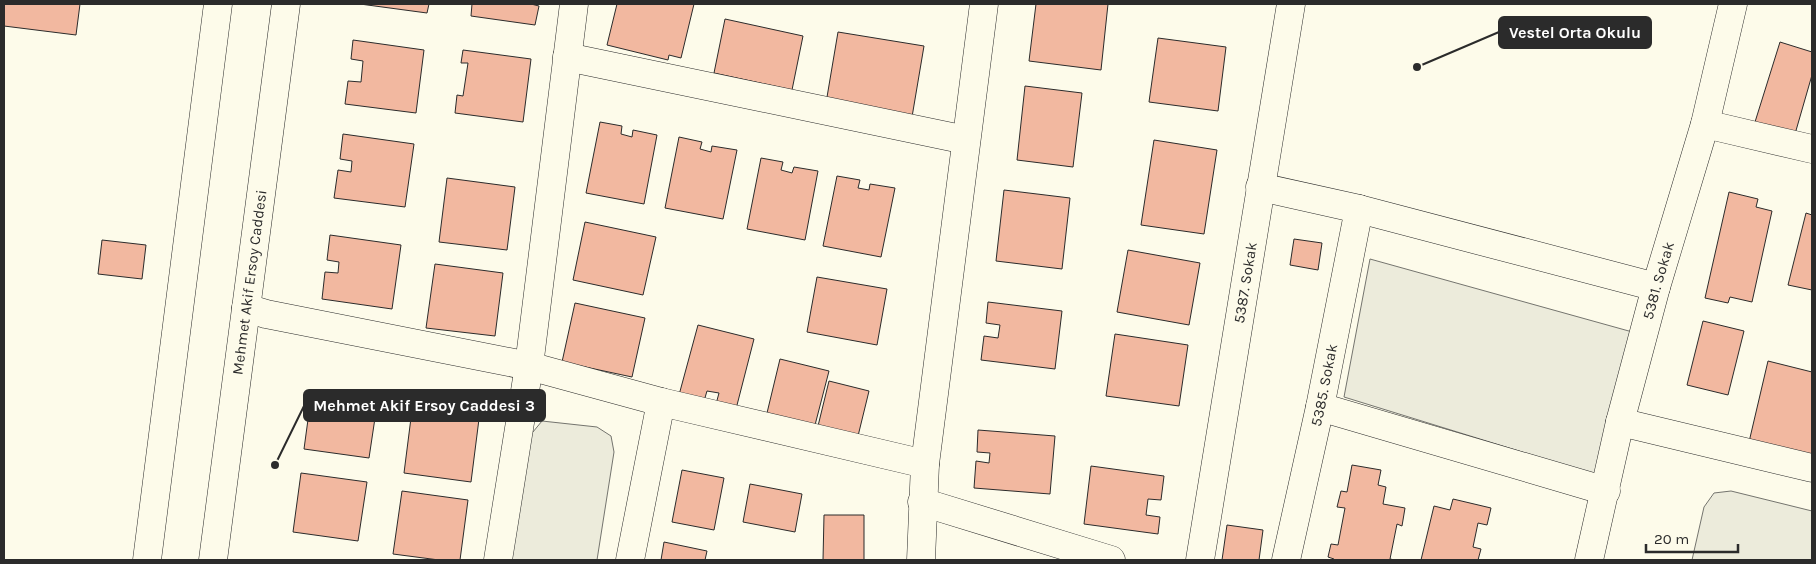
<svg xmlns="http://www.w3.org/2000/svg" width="1816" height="564" viewBox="0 0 1816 564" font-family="Karla,sans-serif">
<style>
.green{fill:#ecebdb;stroke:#74746e}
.building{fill:#f2b8a0;stroke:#2b2b2b}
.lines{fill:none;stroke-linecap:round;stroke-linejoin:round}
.street-casing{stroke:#2b2b2b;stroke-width:29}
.primary-casing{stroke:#2b2b2b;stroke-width:29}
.street{stroke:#fdfbea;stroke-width:28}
.primary{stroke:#fdfbea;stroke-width:28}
.labels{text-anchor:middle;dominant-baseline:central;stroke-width:4;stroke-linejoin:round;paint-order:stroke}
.street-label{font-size:15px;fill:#2b2b2b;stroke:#fdfbea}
.leader{fill:none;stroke:#2b2b2b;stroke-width:2}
.callout-dot{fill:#2b2b2b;stroke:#fdfbea;stroke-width:2}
.callout{fill:#2b2b2b;stroke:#2b2b2b;stroke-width:2}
.callout-label{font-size:16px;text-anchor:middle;font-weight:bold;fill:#fff}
</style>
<rect width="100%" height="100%" fill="#fdfbea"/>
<g class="green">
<polygon points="1370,259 1636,333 1603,477 1344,397"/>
<polygon points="542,421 597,427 611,436 614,452 597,560 509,560 528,438"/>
<polygon points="1731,491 1812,511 1812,560 1692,560 1704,507 1714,493"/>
</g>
<g class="building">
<polygon points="4,4 80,4 76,35 4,26"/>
<polygon points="360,4 429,4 427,13"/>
<polygon points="472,4 531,4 539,6 535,25 471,16"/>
<polygon points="617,4 694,4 681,58 669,55 668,60 607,45"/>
<polygon points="1036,4 1108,4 1101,70 1029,61"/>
<polygon points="725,19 803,36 792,90 714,73"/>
<polygon points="838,32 924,46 912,117 826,103"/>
<polygon points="1158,38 1226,47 1218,111 1149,102"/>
<polygon points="353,40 424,50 416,113 345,104 348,81 361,82 363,61 351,59"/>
<polygon points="1780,42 1812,52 1812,75 1795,134 1755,122"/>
<polygon points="463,50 531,59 523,122 455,113 457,95 463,96 468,63 461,63"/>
<polygon points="1025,86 1082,93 1073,167 1017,160"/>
<polygon points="600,122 622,126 621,134 632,137 633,130 657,135 644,204 586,193"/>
<polygon points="343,134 414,144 405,207 334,198 338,170 351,172 352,161 340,159"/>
<polygon points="679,137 702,142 700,149 711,152 712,146 737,150 723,219 665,208"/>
<polygon points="1154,140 1217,150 1204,234 1141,225"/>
<polygon points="761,158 783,162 781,170 792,173 794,167 818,171 805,240 747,229"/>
<polygon points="837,176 860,180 858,188 869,190 870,184 895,188 881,257 823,246"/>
<polygon points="447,178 515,187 507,250 439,242"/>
<polygon points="1004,190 1070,198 1062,269 996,261"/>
<polygon points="1729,192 1758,199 1756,207 1772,211 1752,302 1730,297 1728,303 1705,298"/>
<polygon points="1806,213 1812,215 1812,290 1788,285"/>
<polygon points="585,222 656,237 643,295 573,280"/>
<polygon points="330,235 401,245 392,309 322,299 325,272 338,273 339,262 327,260"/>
<polygon points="1294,239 1322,243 1318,270 1290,265"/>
<polygon points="102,240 146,245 142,279 98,274"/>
<polygon points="1128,250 1200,263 1189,325 1117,312"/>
<polygon points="435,264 503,273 495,336 426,328"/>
<polygon points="817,277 887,289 877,345 807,332"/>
<polygon points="988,302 1062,311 1055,369 981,360 984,336 998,338 1000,325 986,323"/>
<polygon points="575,303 645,318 632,377 562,362"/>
<polygon points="1703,321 1744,331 1728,395 1687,385"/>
<polygon points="698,325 754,339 736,409 716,404 719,393 707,391 704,401 679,395"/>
<polygon points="1115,334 1188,345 1179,406 1106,396"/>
<polygon points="780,359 829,371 815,425 767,413"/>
<polygon points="1768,361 1812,372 1812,456 1749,442"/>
<polygon points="829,381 869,391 858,436 818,426"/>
<polygon points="312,390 378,398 369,458 304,449"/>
<polygon points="412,410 479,419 471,482 404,473"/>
<polygon points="978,430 1055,436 1050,494 974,488 976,461 989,463 990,453 977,452"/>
<polygon points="1352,465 1381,470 1378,485 1386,487 1383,504 1405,508 1402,526 1397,524 1390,559 1395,560 1334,560 1334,559 1328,557 1331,544 1338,545 1345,508 1337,507 1341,491 1347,492"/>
<polygon points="1091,466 1164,476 1161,500 1148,499 1146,515 1160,517 1158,534 1084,524"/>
<polygon points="682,470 724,478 714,530 672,522"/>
<polygon points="301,473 367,482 358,541 293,532"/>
<polygon points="750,484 802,494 795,532 743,522"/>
<polygon points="402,491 468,500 460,560 439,560 393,554"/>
<polygon points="1453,499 1491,508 1487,525 1478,523 1473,547 1481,549 1478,560 1421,560 1434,506 1450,510"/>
<polygon points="824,515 864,515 864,560 823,560"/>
<polygon points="1227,525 1263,530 1259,560 1222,560"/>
<polygon points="664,542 707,551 705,560 661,560"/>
</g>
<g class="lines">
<defs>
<g id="street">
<polyline points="567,57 966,140"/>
<polyline points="1705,124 1812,149"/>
<polyline points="1260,187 1359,209 1656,287"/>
<polyline points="246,308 266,314 529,366 661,402 925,464"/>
<polyline points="1320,407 1606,491"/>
<polyline points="1620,422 1812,468"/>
<polyline points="922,502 1111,560"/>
<polyline points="498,560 529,366 574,4"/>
<polyline points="630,560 661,402"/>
<polyline points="921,560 925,464 984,4"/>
<path id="s1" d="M1200,560l91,-556"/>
<path id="s2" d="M1286,560l34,-153 39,-198"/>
<path id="s3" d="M1589,560l31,-138 36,-135 49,-163 28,-120"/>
</g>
<g id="primary">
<polyline points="147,560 218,4"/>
<path id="s4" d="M213,560l73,-556"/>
</g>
</defs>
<use href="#street" class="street-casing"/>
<use href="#primary" class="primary-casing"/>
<use href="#street" class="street"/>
<use href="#primary" class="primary"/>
</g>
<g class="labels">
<g class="street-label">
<text stroke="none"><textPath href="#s3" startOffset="288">5381. Sokak</textPath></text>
<text stroke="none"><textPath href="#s4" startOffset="280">Mehmet Akif Ersoy Caddesi</textPath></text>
<text stroke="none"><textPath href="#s1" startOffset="281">5387. Sokak</textPath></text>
<text stroke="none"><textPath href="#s2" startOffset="179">5385. Sokak</textPath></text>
</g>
</g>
<path class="leader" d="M1417 67L1499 32M275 465L304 406"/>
<g class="callout-dot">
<circle cx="1417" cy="67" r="5"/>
<circle cx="275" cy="465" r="5"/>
</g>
<g class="callout">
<rect x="1499" y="17" width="152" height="31" rx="5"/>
<rect x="304" y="390" width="241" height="31" rx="5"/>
</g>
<g class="callout-label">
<text x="1575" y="38">Vestel Orta Okulu</text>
<text x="424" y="411">Mehmet Akif Ersoy Caddesi 3</text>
</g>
<rect width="1816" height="564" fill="none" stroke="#2b2b2b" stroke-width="10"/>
<path d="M1646 544v8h92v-8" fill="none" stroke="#2b2b2b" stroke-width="2.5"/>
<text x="1654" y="544" font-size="15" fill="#2b2b2b" stroke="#fdfbea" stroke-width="4" paint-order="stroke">20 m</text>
</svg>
